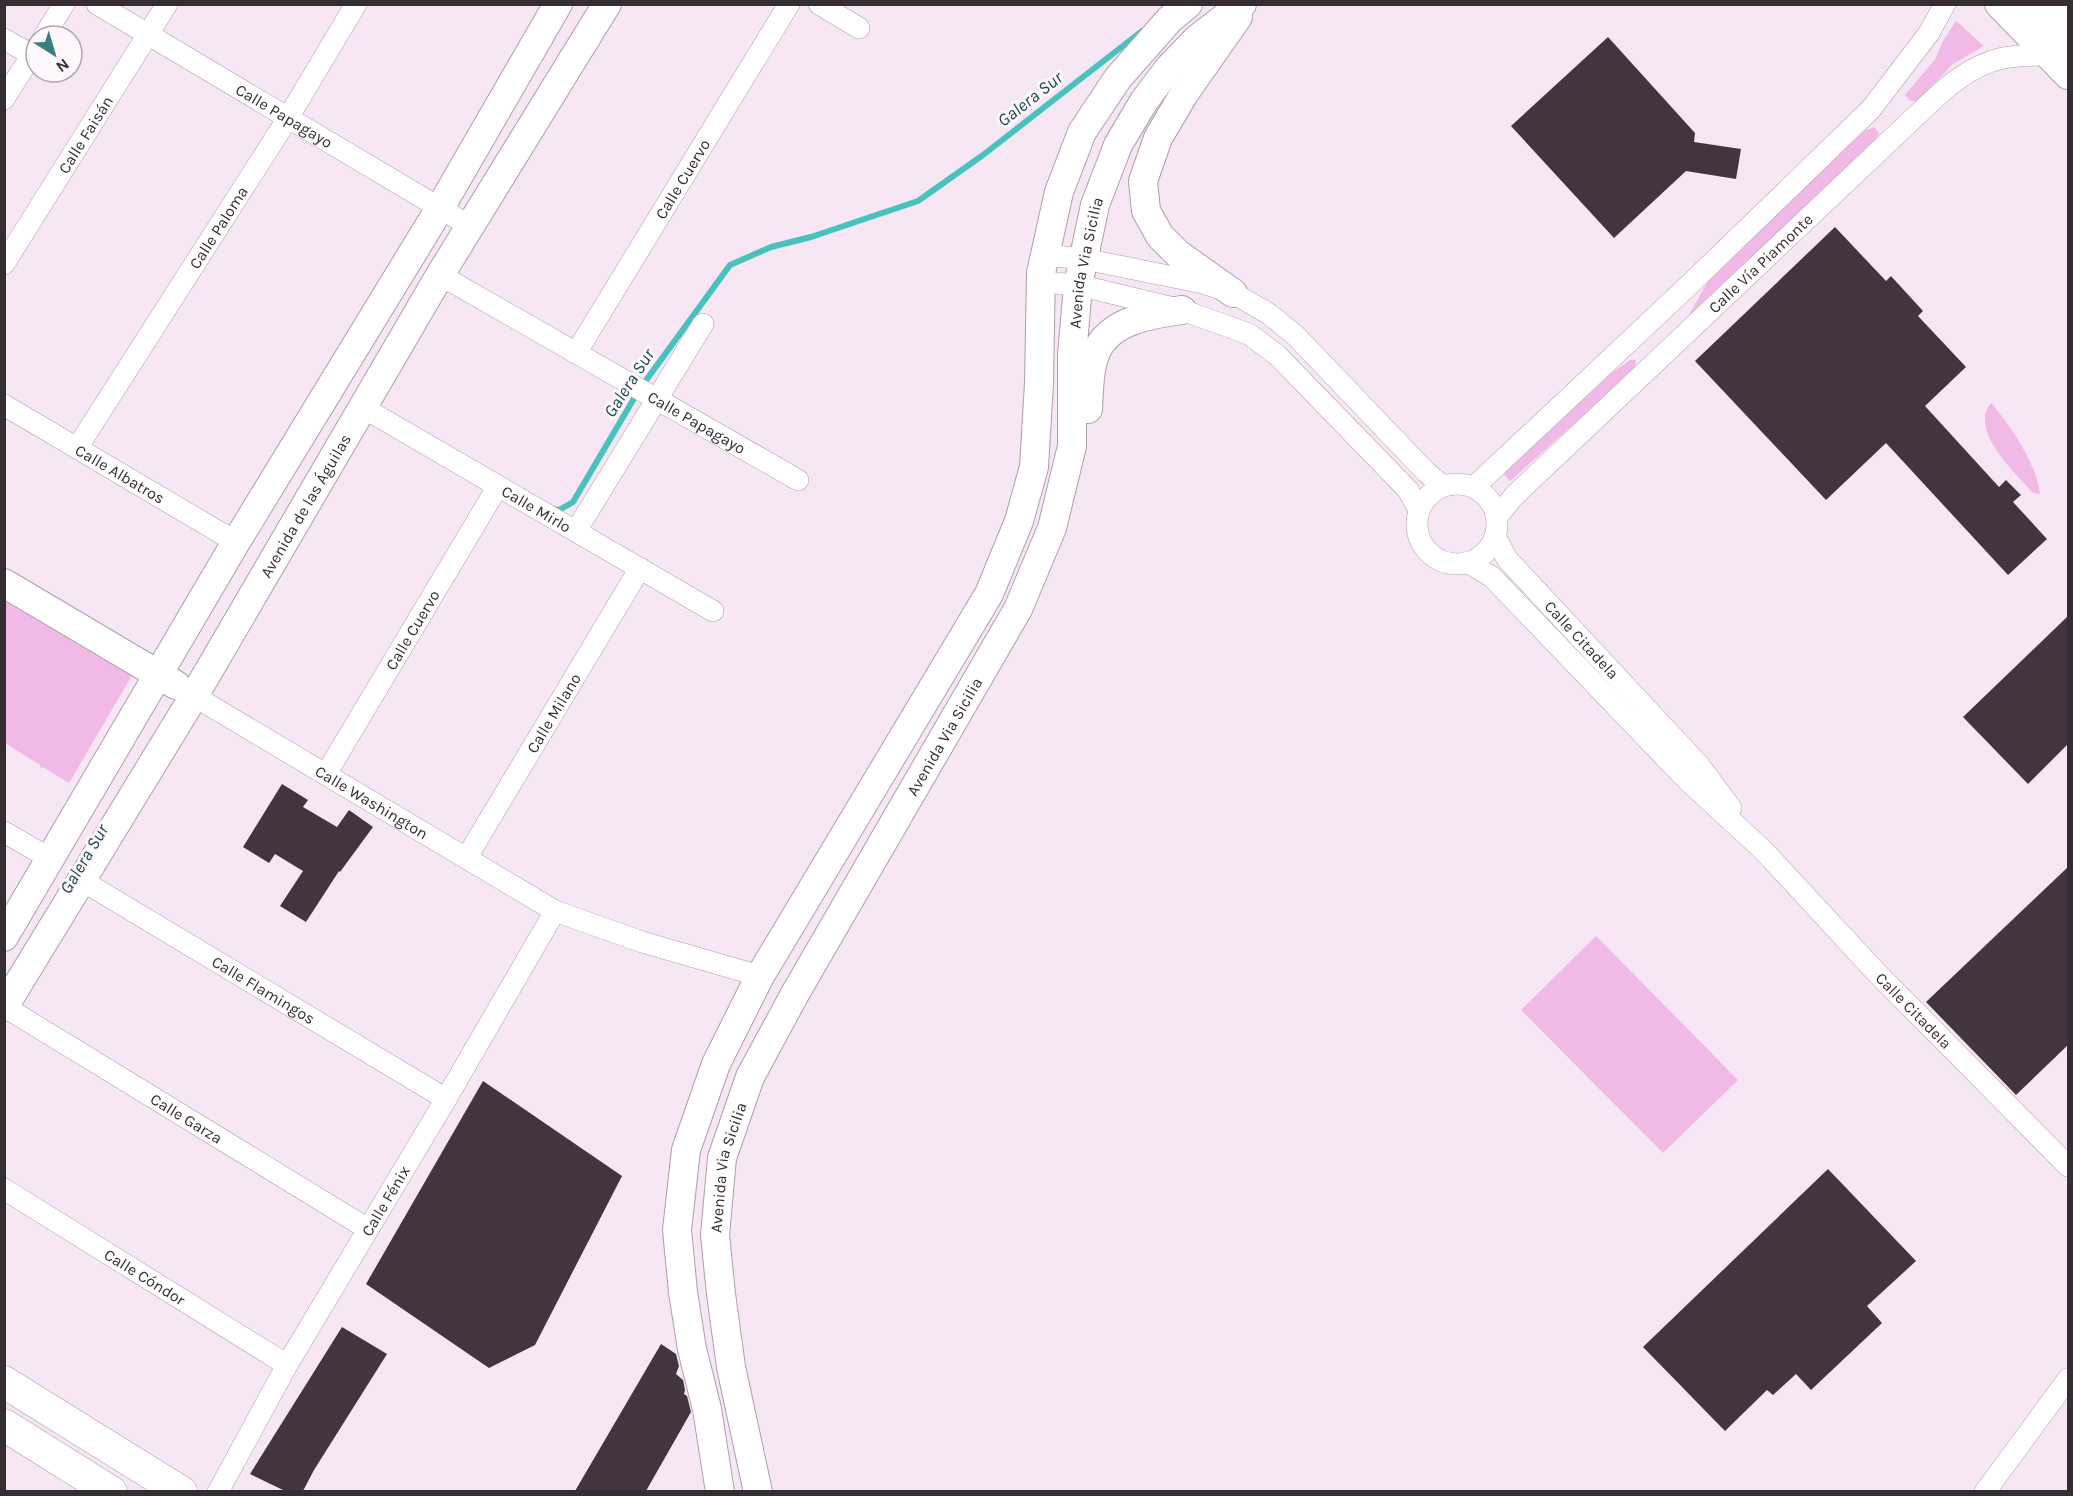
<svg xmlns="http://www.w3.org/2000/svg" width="2073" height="1496" viewBox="0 0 2073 1496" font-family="Karla,sans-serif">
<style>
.green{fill:#f0b9e6}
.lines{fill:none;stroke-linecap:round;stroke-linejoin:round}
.stream{stroke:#49c2bf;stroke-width:6}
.building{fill:#433540}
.street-casing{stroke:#af9eab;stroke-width:22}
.secondary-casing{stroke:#af9eab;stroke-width:30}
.primary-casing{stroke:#af9eab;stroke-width:33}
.highway-casing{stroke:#af9eab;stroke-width:34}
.street{stroke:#fff;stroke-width:21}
.secondary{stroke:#fff;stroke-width:28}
.primary{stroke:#fff;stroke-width:32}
.highway{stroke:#fff;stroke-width:33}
.labels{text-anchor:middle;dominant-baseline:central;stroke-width:6;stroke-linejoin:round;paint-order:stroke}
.street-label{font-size:16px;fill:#342d32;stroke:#fef7fc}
.water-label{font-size:18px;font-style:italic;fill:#194d4c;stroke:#fef7fc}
</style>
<rect width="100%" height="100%" fill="#f7e6f4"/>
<g class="green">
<polygon points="1956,21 1984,46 1953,64 1917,101 1910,101 1905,95 1936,58 1943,41"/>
<polygon points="1874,127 1879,133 1873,144 1689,315 1708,281 1819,168 1864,131"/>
<polygon points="1630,360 1636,360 1635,370 1510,481 1504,474 1505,470 1612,373"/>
<path d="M1991,403c19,22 46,61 49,91l-7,-1c-17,-20 -65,-62 -42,-90z"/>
<polygon points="4,596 134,672 69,783 43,767 41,768 40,765 5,743"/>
<polygon points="1596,936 1738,1080 1663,1153 1521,1010"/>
</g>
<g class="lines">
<polyline class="stream" points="553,509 559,510 573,502 639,390 730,265 771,247 811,237 918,201 983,155 1142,31"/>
</g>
<g class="building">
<polygon points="1608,37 1695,133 1694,142 1741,149 1736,179 1686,171 1614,238 1511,126"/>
<polygon points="1835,227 1886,281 1891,276 1923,311 1918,316 1966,367 1925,406 1999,487 2006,480 2021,495 2013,502 2047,539 2008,575 1886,443 1826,500 1695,361"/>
<polygon points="2068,616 2068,744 2028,784 1963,717"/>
<polygon points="282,784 308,800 303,807 337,827 349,810 373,827 340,872 339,871 306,922 280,906 303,871 275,854 269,863 243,847"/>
<polygon points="2068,867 2068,1045 2016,1095 1926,1002"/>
<polygon points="483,1081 622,1176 535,1345 489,1368 366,1284"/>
<polygon points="1828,1169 1916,1261 1867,1306 1882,1323 1811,1390 1796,1374 1773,1395 1767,1390 1725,1431 1643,1347"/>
<polygon points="342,1327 387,1354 314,1470 303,1491 285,1491 250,1474"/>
<polygon points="661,1344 676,1354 679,1366 676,1374 683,1380 685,1390 684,1394 687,1396 691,1412 646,1491 575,1491"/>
</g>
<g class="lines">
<defs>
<g id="street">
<path id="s1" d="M97,4l373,222"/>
<polyline points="819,4 859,28"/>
<polyline points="44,36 64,4"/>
<polyline points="4,39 32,55"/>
<polyline points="4,99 36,48"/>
<polyline points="1045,255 1084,259 1203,283 1233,293 1269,314 1296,336 1426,472 1443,486"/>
<path id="s2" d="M4,264l163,-260"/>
<path id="s3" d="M440,275l358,205"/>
<polyline points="1041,282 1078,285 1182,310 1249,334 1277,355 1408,490 1419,510"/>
<path id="s4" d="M576,353l213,-349"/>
<path id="s5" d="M4,405l232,137"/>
<path id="s6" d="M362,407l351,204"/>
<path id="s7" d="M77,448l211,-330 68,-114"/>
<circle cx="1457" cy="524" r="40"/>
<polyline points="1474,487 1688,286 1871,109 1929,33 1945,4"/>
<path id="s8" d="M1497,517l17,-21 385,-364c31,-28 61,-65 104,-74 15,-3 31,-3 46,-3"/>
<polyline points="576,531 703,324"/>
<path id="s9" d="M1495,536l12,23 192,206 32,43"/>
<path id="s10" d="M1469,563l23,14 193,201 79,73 110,119 194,196"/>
<path id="s11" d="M194,696l361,215 87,31 118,34"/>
<path id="s12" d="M326,774l172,-288"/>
<polyline points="4,832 51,859"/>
<path id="s13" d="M467,857l173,-289"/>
<path id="s14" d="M81,880l365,219"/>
<path id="s15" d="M5,1007l363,222"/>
<path id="s16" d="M4,1189l283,176"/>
<path id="s17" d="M218,1492l69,-127 159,-266 109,-188"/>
<polyline points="1985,1492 2068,1379"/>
</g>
<g id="secondary">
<polyline points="1999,4 2068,75"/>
<polyline points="1233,293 1178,254 1160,236 1146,211 1143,181 1158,138 1184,94 1238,17"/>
<path d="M1088,409c1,-18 1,-40 8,-57 14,-32 56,-38 86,-42"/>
<polyline points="4,583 176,685"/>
<polyline points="4,937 236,542 440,208 558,4"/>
<path id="s18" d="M4,1007l190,-311 246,-421 167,-271"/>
<polyline points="720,1492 707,1409 692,1349 683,1292 677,1230 686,1150 716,1064 760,976 989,594 1019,521 1034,467 1039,383 1041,273 1059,192 1082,132 1118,78 1170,19 1188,4"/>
<path id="s19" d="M758,1492l-27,-125 -10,-73 -6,-59 7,-77 28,-81 46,-85 222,-383 34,-81 20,-82v-90l6,-71 17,-80 23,-60 26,-44 25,-33 28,-29 45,-35"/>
</g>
<g id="primary">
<polyline points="4,1382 181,1492"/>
<polyline points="4,1425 111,1492"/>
</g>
<g id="highway">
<polyline points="2024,4 2068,51"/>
<polyline points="2061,4 2068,13"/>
</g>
</defs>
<use href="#street" class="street-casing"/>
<use href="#secondary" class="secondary-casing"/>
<use href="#primary" class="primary-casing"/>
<use href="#highway" class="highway-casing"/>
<use href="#street" class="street"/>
<use href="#secondary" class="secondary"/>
<use href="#primary" class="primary"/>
<use href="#highway" class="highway"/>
</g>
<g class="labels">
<g class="street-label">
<text stroke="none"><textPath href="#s1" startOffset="218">Calle Papagayo</textPath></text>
<text stroke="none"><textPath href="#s2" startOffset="153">Calle Faisán</textPath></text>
<text stroke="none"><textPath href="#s4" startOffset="204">Calle Cuervo</textPath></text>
<text stroke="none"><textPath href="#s7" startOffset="262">Calle Paloma</textPath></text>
<text stroke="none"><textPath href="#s19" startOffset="1320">Avenida Via Sicilia</textPath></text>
<text stroke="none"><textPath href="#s8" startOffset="366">Calle Vía Piamonte</textPath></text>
<text stroke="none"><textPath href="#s3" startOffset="296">Calle Papagayo</textPath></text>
<text stroke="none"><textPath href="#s5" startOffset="135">Calle Albatros</textPath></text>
<text stroke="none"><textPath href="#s18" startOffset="585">Avenida de las Águilas</textPath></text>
<text stroke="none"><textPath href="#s6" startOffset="202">Calle Mirlo</textPath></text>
<text stroke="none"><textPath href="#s12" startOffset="168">Calle Cuervo</textPath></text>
<text stroke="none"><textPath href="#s9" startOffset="136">Calle Citadela</textPath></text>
<text stroke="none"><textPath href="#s13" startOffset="168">Calle Milano</textPath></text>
<text stroke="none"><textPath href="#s19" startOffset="816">Avenida Via Sicilia</textPath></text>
<text stroke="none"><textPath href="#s11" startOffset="207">Calle Washington</textPath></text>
<text stroke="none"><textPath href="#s14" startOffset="213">Calle Flamingos</textPath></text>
<text stroke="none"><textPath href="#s10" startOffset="632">Calle Citadela</textPath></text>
<text stroke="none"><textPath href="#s15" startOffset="213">Calle Garza</textPath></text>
<text stroke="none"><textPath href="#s19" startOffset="330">Avenida Via Sicilia</textPath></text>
<text stroke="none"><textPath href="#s17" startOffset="336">Calle Fénix</textPath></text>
<text stroke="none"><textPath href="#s16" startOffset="166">Calle Cóndor</textPath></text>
</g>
<g class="water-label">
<text transform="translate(1030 99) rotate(-38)">Galera Sur</text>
<text transform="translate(629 383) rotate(-57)">Galera Sur</text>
<text transform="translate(84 859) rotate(-59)">Galera Sur</text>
</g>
</g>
<rect width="2073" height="1496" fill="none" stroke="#342d32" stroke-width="12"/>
<g transform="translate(54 54) rotate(143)"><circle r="28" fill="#fef7fc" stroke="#ada6ab" stroke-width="1.5"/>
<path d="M0-4.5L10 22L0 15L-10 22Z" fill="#38807e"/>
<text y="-9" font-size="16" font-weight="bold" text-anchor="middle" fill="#342d32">N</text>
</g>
</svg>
